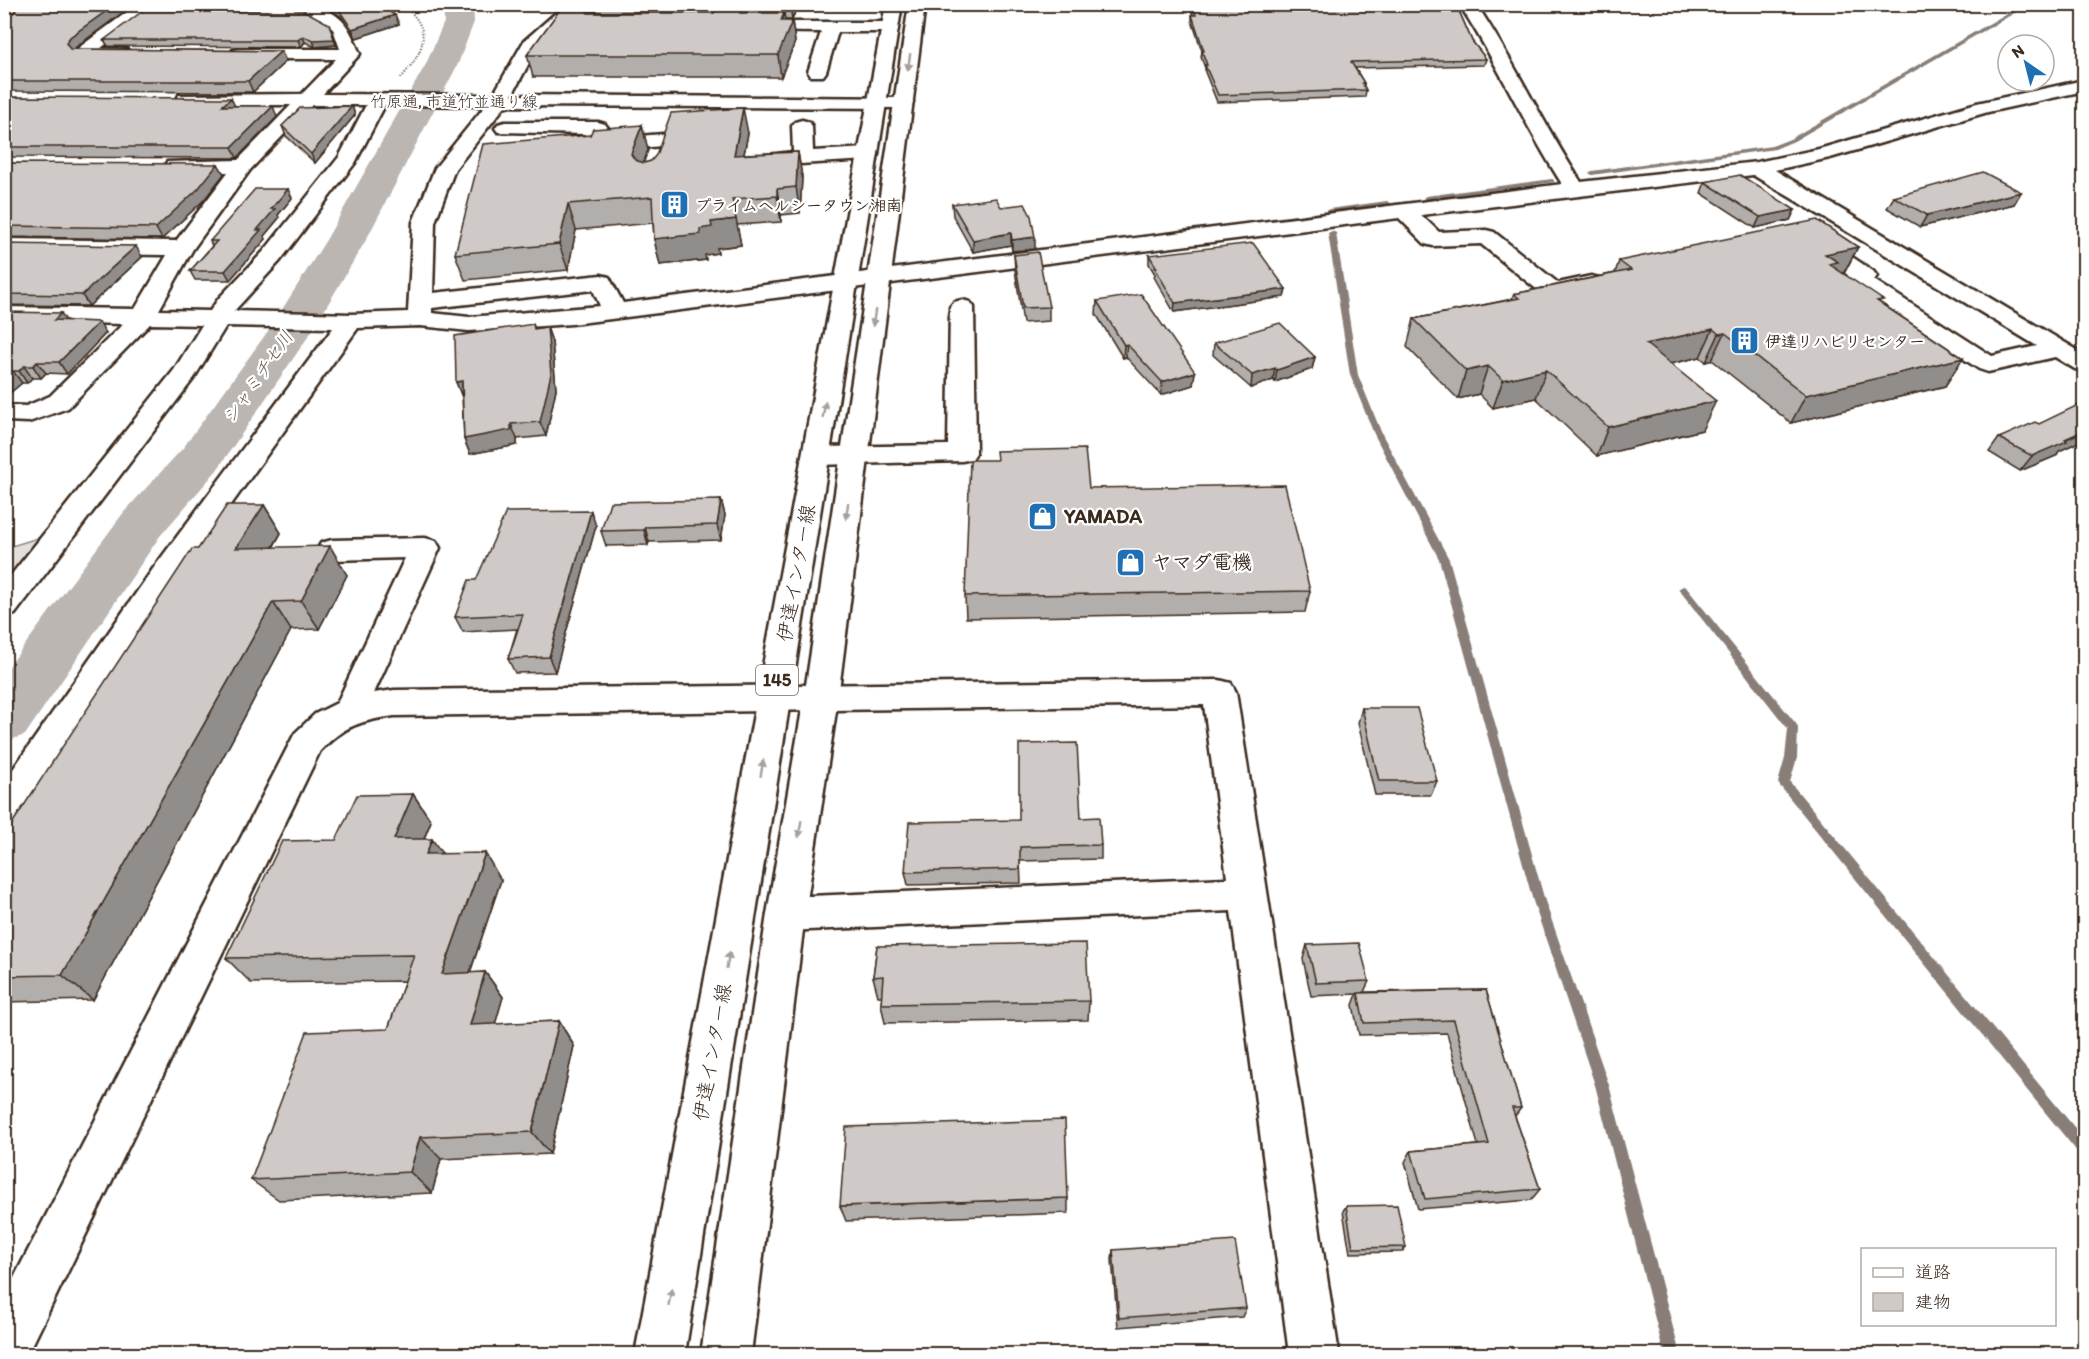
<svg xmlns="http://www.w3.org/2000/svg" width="2089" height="1359" viewBox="0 0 2089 1359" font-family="Itim,'Klee One',sans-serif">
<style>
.green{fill:#e2e0de;stroke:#8e857e;stroke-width:1.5}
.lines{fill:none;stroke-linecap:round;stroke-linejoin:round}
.stream{fill:#887e77;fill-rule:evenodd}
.river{fill:#bcb6b3;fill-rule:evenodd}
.minor-casing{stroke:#3b2a1e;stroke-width:5}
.major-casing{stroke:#3b2a1e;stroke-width:5}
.path{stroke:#3b2a1e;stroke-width:2;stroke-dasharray:1 2;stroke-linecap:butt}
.minor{fill:#fff;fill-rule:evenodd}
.major{fill:#fff;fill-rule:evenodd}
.wall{fill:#b2aeab;stroke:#3b2a1e;stroke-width:1.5}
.shaded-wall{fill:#918d8b;stroke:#3b2a1e;stroke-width:1.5}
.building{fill:#cfcac7;stroke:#3b2a1e;stroke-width:1.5}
.oneway{fill:#a79f9a}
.labels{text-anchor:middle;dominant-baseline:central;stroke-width:4.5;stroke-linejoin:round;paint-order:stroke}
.far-street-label{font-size:16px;fill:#3b2a1e;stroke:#fff}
.far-poi-label{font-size:16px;font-weight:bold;fill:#3b2a1e;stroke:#fff;text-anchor:start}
.far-water-label{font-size:18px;font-style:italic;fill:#685b52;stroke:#fff}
.shield{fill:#fff;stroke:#766a62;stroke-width:1.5}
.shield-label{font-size:18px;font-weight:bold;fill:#3b2a1e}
.poi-label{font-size:20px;font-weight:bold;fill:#3b2a1e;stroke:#fff;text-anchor:start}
.street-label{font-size:20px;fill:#3b2a1e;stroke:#fff}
</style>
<rect width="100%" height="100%" fill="#fff"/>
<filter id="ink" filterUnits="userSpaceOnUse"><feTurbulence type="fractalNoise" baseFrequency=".0167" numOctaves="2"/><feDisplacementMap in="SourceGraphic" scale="12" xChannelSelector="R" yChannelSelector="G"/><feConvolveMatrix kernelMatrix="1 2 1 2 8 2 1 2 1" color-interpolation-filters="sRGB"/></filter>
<g filter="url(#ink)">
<polygon class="green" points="51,534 5,591 5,548"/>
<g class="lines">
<g class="stream">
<polygon points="2023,4 2030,4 1794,141 1775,149 1592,175 1589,173 1592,171 1772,146 1790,139"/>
<polygon points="1552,179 1554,180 1554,182 1426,200 1423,198 1426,196"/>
<polygon points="1387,201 1390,203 1389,204 1329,213 1326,211 1329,209"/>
<polygon points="1332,231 1336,233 1358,375 1382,434 1449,559 1545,901 1609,1085 1680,1354 1664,1354 1595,1085 1533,901 1439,559 1374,434 1350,375 1328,233"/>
<polygon points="1683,586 1686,587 1797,725 1798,728 1797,758 1790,782 2084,1139 2084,1156 2079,1154 1780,786 1778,783 1785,758 1788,729 1680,591 1678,589"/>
</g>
<polygon class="river" points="443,4 473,4 474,22 458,64 366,240 312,331 217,470 160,536 25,735 4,742 4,673 124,512 183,448 271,327 326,240 426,64 444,22"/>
<defs>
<g id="minor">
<path d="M138,4h176c31,13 34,21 46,50l-37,40 170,1 31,-54 42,-37h18l-47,44 -25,47 399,3 2,4 -2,4 -7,2 -399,-2 -50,63 -20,53 -2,71 168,-18 8,2 14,26 939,-119c-37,-58 -65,-122 -103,-180h17c38,57 67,120 105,178l176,-20 62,-13 158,-46 107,-23v11l-96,21 -158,46 -55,12 309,184v17l-9,-2 -20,-12 -67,15 -9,-3 -130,-85 -4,-5 3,-4 -46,-31 -3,-5 3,-5 8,-2 8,2 55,37 4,5 -3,4 118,76 45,-10 -284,-171 -332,40 18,17 47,-2 8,2 64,51 33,-7 8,2 4,5 -4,5 -46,10 -8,-2 -64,-52 -48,2 -8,-2 -26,-26 -827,106 -103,7 -49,-5 -62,2 -181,252 -160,242 -13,5v-45l151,-216 178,-238 -107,-2 -32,52 -179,236 -11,3v-33l170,-214 28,-45 -52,-1 -82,84 -39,14 -25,-1v-16l22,1 24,-10 73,-72 -119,-3v-14l131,2 32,-54 -163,-2v-14l172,2 52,-69h-54l-7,-2 -3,-4 3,-4 71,-2 53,-55h-105l-7,-2 -2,-4 2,-4 123,-1 34,-35h-97l-6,-1 -3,-4 3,-4 6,-1h101l-7,-20 -25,-14 -162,-1 -45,34 26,1 3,4 -3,4h-50l-3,-4 3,-4zM312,105h54l-27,52 -75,94 -45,47 -9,13 -51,-1 34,-61 57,-79zM385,105l100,1 -50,62 -22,54 -5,90 -57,2 -117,-3 46,-50 75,-98zM593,290l7,16 -131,11 -37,-4v-5z"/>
<polygon points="750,22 890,22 896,23 898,27 896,31 890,32 838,32 826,72 823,76 811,76 808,72 821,32 744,31 742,27 744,23"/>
<polygon points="802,120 809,122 812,126 813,151 868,148 875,150 878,154 875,158 868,160 766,166 759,164 756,160 759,156 793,152 792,126 795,122"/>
<polygon points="505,122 598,122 605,124 608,128 602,139 663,134 670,136 673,140 670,144 663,146 589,152 582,150 579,146 585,134 498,132 495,128 498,124"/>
<polygon points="962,300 970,302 974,307 976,453 972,459 962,461 816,465 806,462 802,456 806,450 816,447 948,445 950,307 954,302"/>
<path d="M425,538l11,3 4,7 -66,145 20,-3 825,-10 12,3 5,9 103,662h-50l-58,-443 -445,20 -14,-5 -5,-12 5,-12 14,-5 441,-19 -23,-173 -810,11c-34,5 -49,9 -74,35l-292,603h-24v-57l291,-564 20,-19 22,-11 68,-145 -73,2 -11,-3 -4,-7 4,-7 11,-3z"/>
</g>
<g id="major">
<polygon points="886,4 902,4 685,1354 635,1354"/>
<polygon points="909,4 925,4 838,698 805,914 751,1354 701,1354 767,914 804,698"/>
</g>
</defs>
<use href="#minor" class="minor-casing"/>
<use href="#major" class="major-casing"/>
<path class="path" d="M401,78c24,-28 33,-48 1,-74"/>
<use href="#minor" class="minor"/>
<use href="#major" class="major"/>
</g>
<g class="wall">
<polygon points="20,4 134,4 75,49 281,51 286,61 253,92 4,91 4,22 6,22"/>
<polygon points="319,4 376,4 395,15 399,24 356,38 341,16"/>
<polygon points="564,4 798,4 792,20 785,20 785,21 792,21 795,42 781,77 533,77 527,55"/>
<polygon points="1191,4 1456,4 1472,41 1486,59 1484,65 1355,68 1364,83 1364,86 1366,90 1365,97 1217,102 1205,72 1205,68 1201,57 1202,51 1192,21 1192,15 1193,15 1191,9"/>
<polygon points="305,11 336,45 315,47 305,42 301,47 108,46 104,40"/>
<polygon points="4,97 235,106 277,117 237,158 4,157"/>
<polygon points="352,106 355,115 315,163 286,136 282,126"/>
<polygon points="642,125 648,150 643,163 644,163 748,133 744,154 798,152 802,177 800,213 781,215 781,222 737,225 741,245 717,248 718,253 705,255 706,260 660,265 654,239 653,223 576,230 568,270 465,280 455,254 590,135"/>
<polygon points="4,163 224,174 204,200 162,239 4,237"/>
<polygon points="1705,182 1795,210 1790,220 1755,228 1701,193"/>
<polygon points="2021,192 2014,204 1920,227 1887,208 1894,197"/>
<polygon points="292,198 278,215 279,218 264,236 266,239 230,280 195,280 190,271 212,246 210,241"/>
<polygon points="952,204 1001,207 1035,249 1012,251 1011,245 973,252 953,216"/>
<polygon points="4,244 142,257 89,306 4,305"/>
<polygon points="1858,247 1844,274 1881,303 1963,358 1945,386 1791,423 1712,360 1706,362 1700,357 1670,364 1702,430 1597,456 1536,398 1493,408 1479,394 1458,399 1407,347 1414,319 1512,299 1514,294 1615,273 1619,261"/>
<polygon points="1014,255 1049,307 1049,321 1023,323 1015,270"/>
<polygon points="1149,255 1284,297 1174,312 1154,277 1155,274 1149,264"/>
<polygon points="1097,301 1195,372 1193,385 1161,395 1126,357 1123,358 1096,314"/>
<polygon points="4,312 66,320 106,333 67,374 46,373 41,378 32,378 27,383 22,383 4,398"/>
<polygon points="533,324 535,329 547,327 552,342 556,389 546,436 517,439 517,445 470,454 464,439 462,397 456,382"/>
<polygon points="1214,343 1315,357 1312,369 1275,382 1273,380 1251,388 1213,355"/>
<polygon points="2085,408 2085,439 2059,451 2056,456 2020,471 1989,452 1999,438"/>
<polygon points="1089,488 1310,591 1305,612 966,618 965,596"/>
<polygon points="721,500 725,515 721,540 649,542 648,545 606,546 601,531"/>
<polygon points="264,505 281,533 273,548 347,575 319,629 291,630 93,1000 4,1002 4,836 198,549"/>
<polygon points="596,526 555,672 515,673 508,659 517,629 463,632 455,617 476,580"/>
<polygon points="1362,708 1437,781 1431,795 1375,795 1358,723"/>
<polygon points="413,794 431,821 424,839 442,853 501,880 470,973 485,972 503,997 495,1024 559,1021 574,1046 550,1154 441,1159 432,1193 279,1200 251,1180 388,1029 405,981 251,983 226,958 336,840"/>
<polygon points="1081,818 1101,845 1101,859 1020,861 1021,883 908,885 905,872 1019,820"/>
<polygon points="1307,945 1369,981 1364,992 1486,990 1521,1108 1515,1116 1540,1189 1531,1200 1418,1209 1405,1162 1411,1151 1478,1145 1447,1033 1359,1035 1353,1005 1357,994 1311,996 1303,959"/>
<polygon points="877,946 1089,1001 1088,1020 885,1023 881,1004 882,996 878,996 873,977"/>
<polygon points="1068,1198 1068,1213 846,1221 840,1206"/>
<polygon points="1346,1206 1406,1247 1402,1252 1350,1253 1343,1211"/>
<polygon points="1113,1250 1246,1308 1242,1317 1118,1327 1112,1260"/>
</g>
<g class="shaded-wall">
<polygon points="4,4 10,4 4,11"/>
<polygon points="116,4 134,4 76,47 72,53 66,43 70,37"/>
<polygon points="584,4 595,4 599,20 589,26 584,5"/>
<polygon points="737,4 747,4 750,20 744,21 736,5"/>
<polygon points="790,4 798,4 792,20"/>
<polygon points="784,13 787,33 792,21 795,42 781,77 778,55 781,21"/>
<polygon points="395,15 399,24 356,38 352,29"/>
<polygon points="329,24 336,45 315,47 313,40"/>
<polygon points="303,36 305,42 301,47 298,40"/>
<polygon points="281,51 286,61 253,92 248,81"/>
<polygon points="231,98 236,108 222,106"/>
<polygon points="273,106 277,117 237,158 232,147"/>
<polygon points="352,106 355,115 315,163 311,154"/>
<polygon points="743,108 748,133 739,180 734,155"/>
<polygon points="642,125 648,150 638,179 631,154"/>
<polygon points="798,152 802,177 800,213 796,187"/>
<polygon points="218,164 224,174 204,200 162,239 156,228"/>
<polygon points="288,189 292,198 278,215 279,218 264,236 266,239 230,280 225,271 257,230 271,209"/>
<polygon points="777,189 781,215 781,222 777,196"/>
<polygon points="2021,192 2014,204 1920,227 1927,215"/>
<polygon points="568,204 576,230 568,270 559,244"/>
<polygon points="1795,210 1790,220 1755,228 1760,217"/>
<polygon points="736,219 741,245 717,248 718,253 705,255 706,260 660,265 654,239 700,229 711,222"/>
<polygon points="1011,233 1011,245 973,252 973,240"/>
<polygon points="1035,237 1035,249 1012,251 1012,240"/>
<polygon points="136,246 142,257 89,306 82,295"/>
<polygon points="1858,247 1843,274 1822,279 1825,254"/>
<polygon points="1286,289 1284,297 1174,312 1175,303"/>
<polygon points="61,313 69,325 54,320"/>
<polygon points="99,322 106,333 67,374 59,362"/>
<polygon points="547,327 552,342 556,389 546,436 540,422"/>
<polygon points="1713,329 1700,357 1634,372 1646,344"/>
<polygon points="1725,333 1712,360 1706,362 1719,334"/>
<polygon points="1127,344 1126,357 1123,358 1124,345"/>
<polygon points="1315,357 1312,369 1275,382 1277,370"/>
<polygon points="1963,358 1945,386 1791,423 1806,395"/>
<polygon points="37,362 46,373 41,378 33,366"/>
<polygon points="24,366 32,378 27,383 19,371"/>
<polygon points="1488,366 1479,394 1458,399 1466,371"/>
<polygon points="1275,368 1273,380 1251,388 1252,375"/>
<polygon points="1546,370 1536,398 1493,408 1503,380"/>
<polygon points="13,371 22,383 4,398 4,378"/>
<polygon points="1195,372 1193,385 1161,395 1162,382"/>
<polygon points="462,381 462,397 456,382"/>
<polygon points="1716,401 1702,430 1597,456 1608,427"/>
<polygon points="511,424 517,439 517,445 470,454 464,439"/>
<polygon points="2085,430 2085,439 2059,451 2056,456 2020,471 2032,456"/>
<polygon points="721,500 725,515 721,540 717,525"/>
<polygon points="264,505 281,533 255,577 236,548"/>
<polygon points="591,511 596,526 555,672 549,657"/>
<polygon points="645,527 649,542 648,545 644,530"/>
<polygon points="330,546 347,575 319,629 301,601"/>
<polygon points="273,602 291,630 93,1000 62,975"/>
<polygon points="413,794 431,821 413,866 394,839"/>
<polygon points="432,839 450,865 426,854"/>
<polygon points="485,853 501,880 461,999 442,974"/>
<polygon points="485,972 503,997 488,1049 470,1025"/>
<polygon points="559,1021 574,1046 550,1154 532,1132"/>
<polygon points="420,1137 441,1159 432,1193 410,1172"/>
</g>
<g class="building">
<polygon points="20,4 116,4 70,37 66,43 70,49 281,51 248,81 4,81 4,22 6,22"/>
<polygon points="333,4 376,4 395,15 352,29 337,7"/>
<polygon points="564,4 584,4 584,5 588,13 714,13 718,7 717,4 737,4 736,5 740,13 784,13 781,21 792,21 778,55 527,55"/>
<polygon points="1192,4 1456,4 1472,41 1486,59 1351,62 1364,83 1362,83 1366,90 1218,95 1205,65 1207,65 1202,51 1204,51 1192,15 1196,15"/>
<polygon points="144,10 305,11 329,24 334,39 313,40 303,36 298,40 104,40"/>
<polygon points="4,97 231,98 222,106 273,106 232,147 4,147"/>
<polygon points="352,106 311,154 282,126 300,108"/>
<polygon points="743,108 734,155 798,152 796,187 777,189 777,196 732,199 736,219 711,222 712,227 700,229 700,234 654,239 652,197 568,204 559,244 455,254 483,144 590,135 593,129 642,125 631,154 635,160 644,163 651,161 656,155 671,113"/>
<polygon points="4,163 218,164 198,189 156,228 4,226"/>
<polygon points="1983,172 2021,192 1927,215 1894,197"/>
<polygon points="1740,175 1795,210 1760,217 1705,182"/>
<polygon points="255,189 288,189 271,209 275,209 257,230 261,230 225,271 190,271 217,241 210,241"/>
<polygon points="996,198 1001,207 1025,204 1031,216 1035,237 1012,240 1011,233 973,240 952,204"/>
<polygon points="1817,220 1858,247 1825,254 1838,262 1829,264 1883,300 1877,301 1963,358 1806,395 1725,333 1719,334 1713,329 1646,344 1716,401 1608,427 1546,370 1503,380 1488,366 1466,371 1414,319 1519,298 1514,294 1631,270 1619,261"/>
<polygon points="1253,243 1286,289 1175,303 1155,268 1157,268 1149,255"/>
<polygon points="4,244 136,246 82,295 4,294"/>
<polygon points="1038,252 1049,307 1023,308 1014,255"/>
<polygon points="1141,294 1195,372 1162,382 1127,344 1124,345 1097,301"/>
<polygon points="4,312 61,313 54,320 99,322 59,362 37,362 33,366 24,366 19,371 13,371 4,378"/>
<polygon points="1280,323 1315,357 1277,370 1275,368 1252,375 1214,343"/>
<polygon points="533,324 534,329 547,327 551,374 540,422 511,424 511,430 464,439 462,381 456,382 455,336"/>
<polygon points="2078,405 2085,408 2085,430 2065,439 2067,441 2032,456 1999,438 2035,422 2039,424"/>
<polygon points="1085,449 1089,488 1285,485 1310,591 965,596 970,460 997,460 996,451"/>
<polygon points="721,500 717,525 645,527 644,530 601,531 610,502"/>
<polygon points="227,505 264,505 236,548 330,546 301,601 273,602 62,975 4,976 4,836 192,549 198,549"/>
<polygon points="591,511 549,657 508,659 523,614 455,617 469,580 476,580 506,512"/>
<polygon points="1362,708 1417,708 1437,781 1379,781"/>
<polygon points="1077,743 1081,818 1099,817 1101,845 1020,847 1020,869 905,872 909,822 1019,820 1019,744"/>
<polygon points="413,794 394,839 432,839 426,854 485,853 442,974 485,972 470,1025 559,1021 532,1132 420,1137 410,1172 251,1180 307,1032 388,1029 414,955 226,958 282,841 336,840 357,795"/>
<polygon points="1086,943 1089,1001 881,1004 883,976 873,977 877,946"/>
<polygon points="1359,943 1369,981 1316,983 1307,945"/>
<polygon points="1486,990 1521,1108 1512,1108 1540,1189 1425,1199 1411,1151 1489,1144 1454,1020 1364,1023 1358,993"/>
<polygon points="1065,1120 1068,1198 840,1206 846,1127"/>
<polygon points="1397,1205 1406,1247 1353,1248 1346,1206"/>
<polygon points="1235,1241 1246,1308 1119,1318 1113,1250"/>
</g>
<defs><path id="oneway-solid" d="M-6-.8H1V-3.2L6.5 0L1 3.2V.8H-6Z" transform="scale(1.5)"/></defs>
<g class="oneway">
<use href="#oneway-solid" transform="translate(909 62) rotate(98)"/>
<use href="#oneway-solid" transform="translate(874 318) rotate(98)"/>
<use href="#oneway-solid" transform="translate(824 410) rotate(-80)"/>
<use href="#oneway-solid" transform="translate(847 511) rotate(98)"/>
<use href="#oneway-solid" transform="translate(762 768) rotate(-80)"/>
<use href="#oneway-solid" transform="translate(800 829) rotate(99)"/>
<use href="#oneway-solid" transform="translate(728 960) rotate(-80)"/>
<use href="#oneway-solid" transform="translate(670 1297) rotate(-80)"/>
</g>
</g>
<defs>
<symbol id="building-square" viewBox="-11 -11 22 22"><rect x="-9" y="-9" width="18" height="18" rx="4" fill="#1f6fb2" stroke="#fff"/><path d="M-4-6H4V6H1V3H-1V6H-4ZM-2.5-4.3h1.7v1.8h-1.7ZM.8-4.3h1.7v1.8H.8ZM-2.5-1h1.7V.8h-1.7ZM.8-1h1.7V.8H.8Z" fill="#fff"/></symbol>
<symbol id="shop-square" viewBox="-11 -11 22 22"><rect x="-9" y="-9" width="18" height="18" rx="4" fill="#1f6fb2" stroke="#fff"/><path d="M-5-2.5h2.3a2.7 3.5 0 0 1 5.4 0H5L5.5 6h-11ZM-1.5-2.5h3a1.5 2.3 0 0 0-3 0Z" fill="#fff"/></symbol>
</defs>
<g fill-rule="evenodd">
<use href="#building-square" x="658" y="188" width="33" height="33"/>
<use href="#building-square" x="1728" y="324" width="33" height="33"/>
<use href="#shop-square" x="1026" y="500" width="33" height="33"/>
<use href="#shop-square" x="1114" y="546" width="33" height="33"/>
</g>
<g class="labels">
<g class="far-street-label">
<text x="454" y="101">竹原通, 市道竹並通り線</text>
</g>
<g class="far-poi-label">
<text x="695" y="205">プライムヘルシータウン湘南</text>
<text x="1765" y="341">伊達リハビリセンター</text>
</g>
<g class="far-water-label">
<text transform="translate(258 377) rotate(-55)">シャミチセ川</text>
</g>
<rect class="shield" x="756" y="665" width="42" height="30" rx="4.5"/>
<g class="shield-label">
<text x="777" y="680">145</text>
</g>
<g class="poi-label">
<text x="1064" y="516">YAMADA</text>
<text x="1152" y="562">ヤマダ電機</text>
</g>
<g class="street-label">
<text transform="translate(796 573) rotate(-80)">伊達インター線</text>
<text transform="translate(712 1052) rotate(-80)">伊達インター線</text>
</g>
</g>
<rect width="2089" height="1359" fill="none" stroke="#fff" stroke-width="24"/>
<rect x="12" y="12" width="2065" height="1335" fill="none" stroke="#3b2a1e" stroke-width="2" filter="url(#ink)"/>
<rect x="1861" y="1248" width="195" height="78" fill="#ffffff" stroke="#b1aaa5" stroke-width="1.5"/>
<rect x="1873" y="1268" width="30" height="9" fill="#ffffff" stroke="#b1aaa5" stroke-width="1.5"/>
<text x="1915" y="1278" font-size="18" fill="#3b2a1e">道路</text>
<rect x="1873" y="1293" width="30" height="18" fill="#cfcac7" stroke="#b1aaa5" stroke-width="1.5"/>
<text x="1915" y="1308" font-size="18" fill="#3b2a1e">建物</text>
<g transform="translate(2026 63) rotate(325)"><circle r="28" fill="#ffffff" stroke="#b1aaa5" stroke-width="1.5"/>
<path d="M0-4.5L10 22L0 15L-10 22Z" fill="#1f6fb2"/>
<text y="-9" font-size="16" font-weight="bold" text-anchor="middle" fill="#3b2a1e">N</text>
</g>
</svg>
